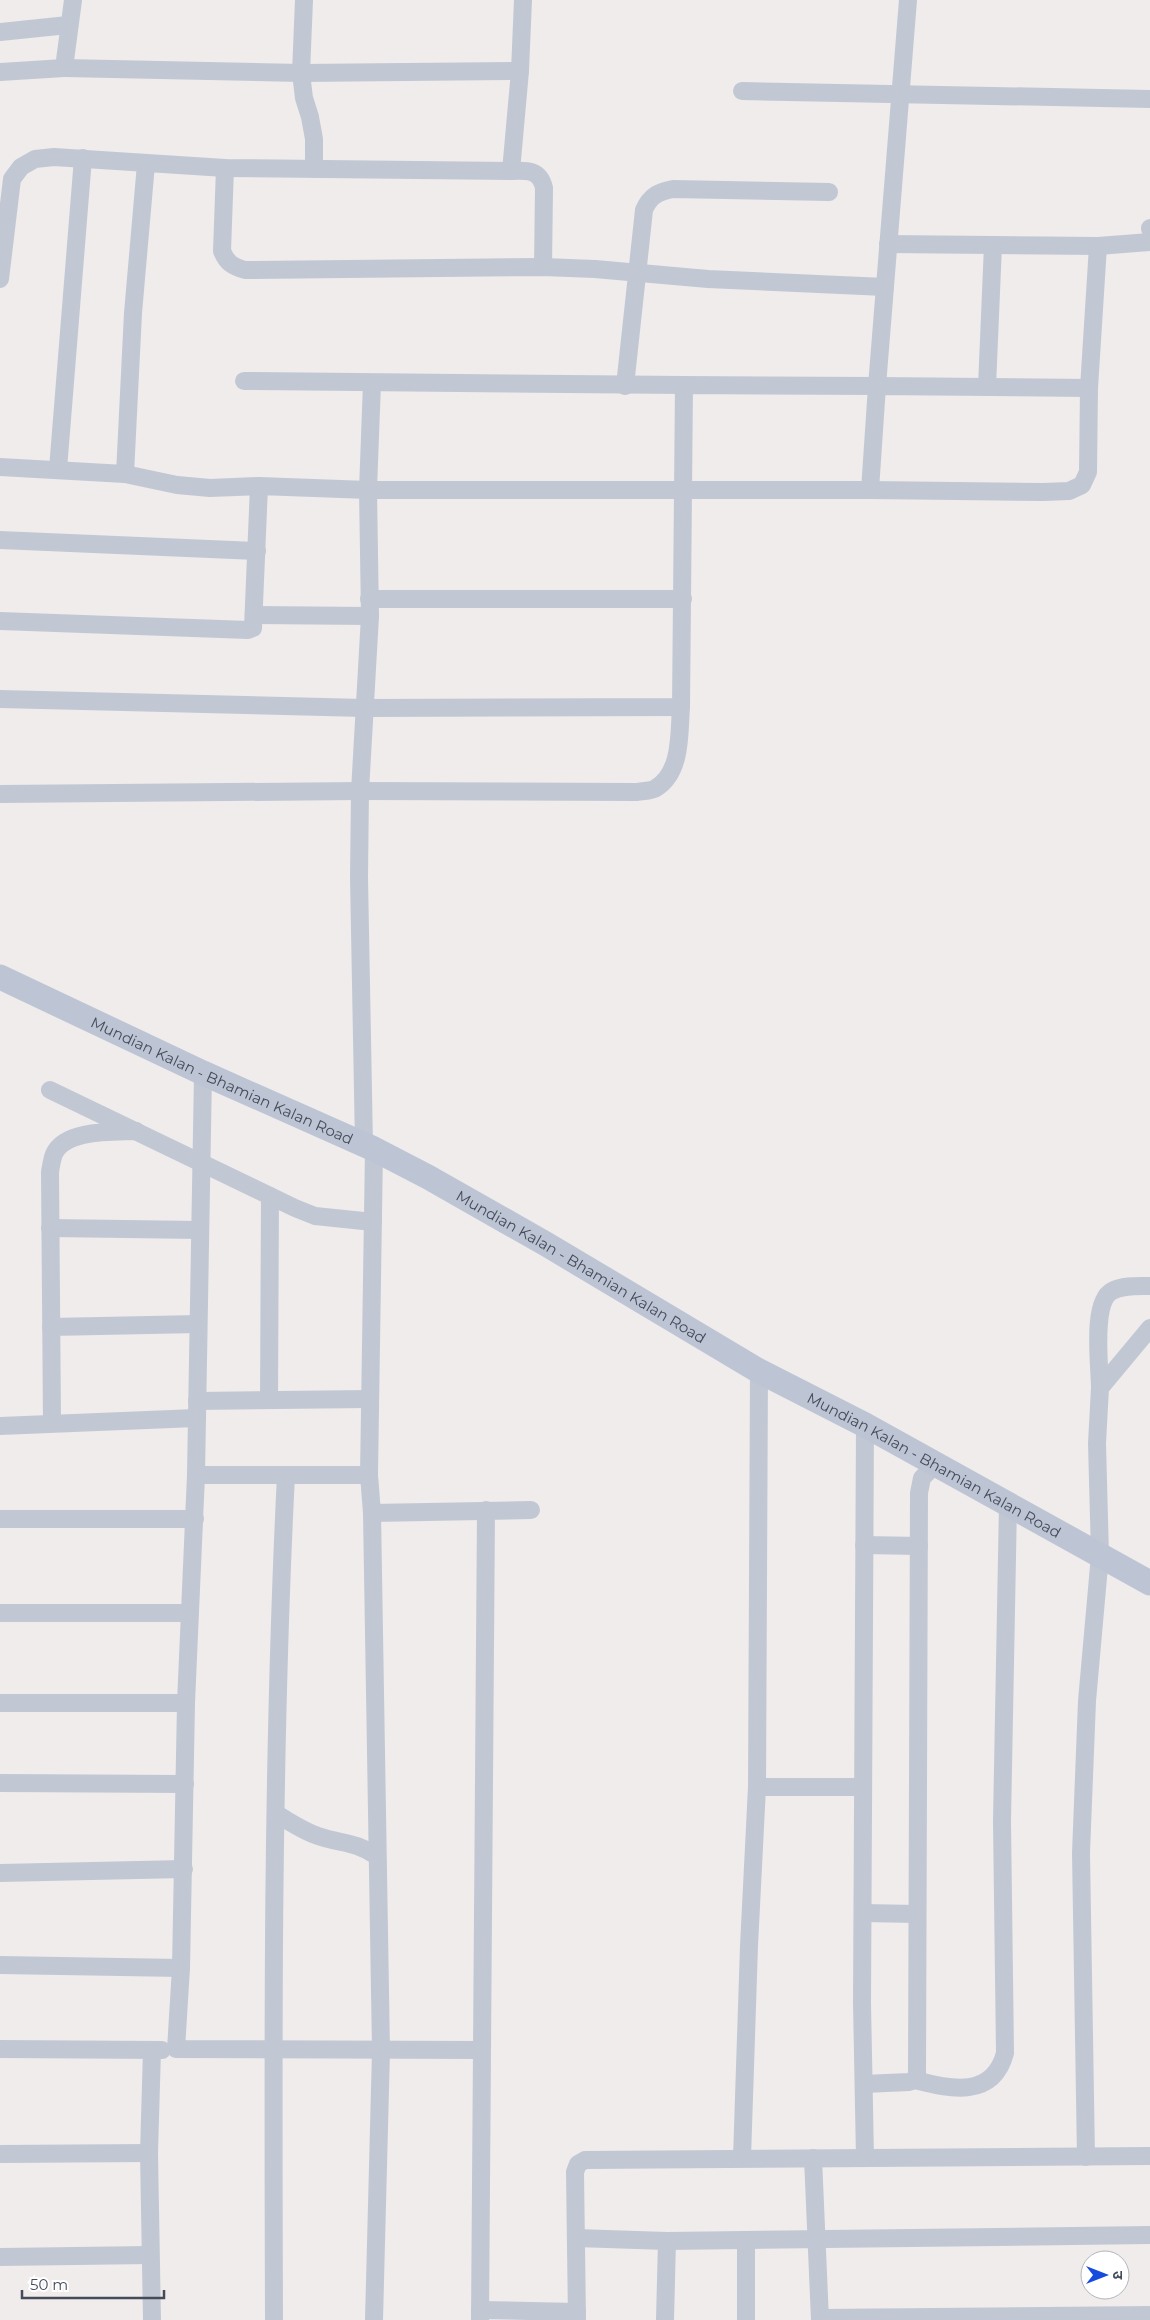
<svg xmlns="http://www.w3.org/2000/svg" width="1150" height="2320" viewBox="0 0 1150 2320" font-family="Montserrat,'Noto Sans Devanagari',sans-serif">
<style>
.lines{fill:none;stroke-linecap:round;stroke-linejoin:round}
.street{stroke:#c1c8d4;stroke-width:18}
.secondary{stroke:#bdc5d5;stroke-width:25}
.labels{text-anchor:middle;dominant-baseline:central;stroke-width:4;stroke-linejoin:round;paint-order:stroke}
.street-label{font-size:15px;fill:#444b59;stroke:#fff}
</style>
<rect width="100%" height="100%" fill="#efeceb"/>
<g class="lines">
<g class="street">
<polyline points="73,0 64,68 301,73 520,71"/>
<polyline points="304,0 301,73 304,98 310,117 314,139 314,169"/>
<polyline points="0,32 68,25"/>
<polyline points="0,72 64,68"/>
<polyline points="742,91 1150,99"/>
<path d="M225,168l-3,83c5,12 10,15 23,19l298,-3 52,2 113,10 177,8"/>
<path d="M511,171c17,-1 29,-1 33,17l-1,79"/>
<polyline points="1150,229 1150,228"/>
<polyline points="888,244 1098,246 1150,242"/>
<polyline points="0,279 12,179 21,167 35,159 54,157 225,168 511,171 520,71 523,0"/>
<polyline points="244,381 684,385"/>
<path d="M625,386l19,-176c6,-14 14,-18 29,-21l156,3"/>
<polyline points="987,387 993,245"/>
<polyline points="0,467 125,474 177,485 210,488 259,486"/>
<polyline points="58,469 83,158"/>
<polyline points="125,474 133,313 146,164"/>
<polyline points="870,490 1043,492 1069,491 1082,485 1088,472 1089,388 1098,246"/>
<polyline points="0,540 257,551"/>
<polyline points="369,599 683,599"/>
<polyline points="255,615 370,616"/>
<polyline points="0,621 248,630 253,628 259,486 368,490 870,490 877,386 1089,388"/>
<polyline points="0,699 364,708 681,707 684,385 877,386 908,0"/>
<path d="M0,794l360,-3 277,1c5,-1 15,-1 19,-4 26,-16 23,-55 25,-81"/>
<polyline points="50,1090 295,1208 315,1216 373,1222"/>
<polyline points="364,1145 359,877 360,791 370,616 368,490 372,383"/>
<polyline points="374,1149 369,1475 196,1475 186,1703 181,1968 176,2049 481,2050"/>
<polyline points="50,1228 200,1230"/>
<polyline points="51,1327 198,1324"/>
<path d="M1100,1388c0,-21 -9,-86 12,-97 11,-6 26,-5 38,-5"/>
<polyline points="269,1400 270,1196"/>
<polyline points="197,1401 370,1399"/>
<path d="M52,1423l-2,-251c1,-6 2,-13 4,-18 11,-25 60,-22 82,-23"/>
<polyline points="0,1426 196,1418"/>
<polyline points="196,1475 203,1073"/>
<polyline points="369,1475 372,1513 531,1510"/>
<polyline points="372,1513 381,2051 374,2320"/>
<polyline points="0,1519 195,1519"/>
<polyline points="864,1545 919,1546"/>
<polyline points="0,1613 190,1613"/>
<polyline points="0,1703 186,1703"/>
<polyline points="0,1783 185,1784"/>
<polyline points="757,1787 863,1787"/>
<path d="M276,1814c13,7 27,17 42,22 23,8 37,5 59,20"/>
<polyline points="0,1873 184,1869"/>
<polyline points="863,1913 917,1914"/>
<polyline points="0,1965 181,1968"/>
<polyline points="0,2049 162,2050"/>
<polyline points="152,2050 149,2153 152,2320"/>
<path d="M915,2080c35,9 78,19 90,-27l-3,-232 6,-317"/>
<polyline points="864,2084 909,2082 915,2080 917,2073 919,1493 922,1478 936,1464"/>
<polyline points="0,2154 149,2153"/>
<polyline points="1086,2157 1081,1853 1087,1701 1100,1555 1097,1443 1100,1388 1150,1328"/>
<polyline points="742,2158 749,1946 757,1787 759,1371"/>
<polyline points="813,2158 820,2320"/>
<polyline points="865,2158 862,2003 865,1425"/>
<polyline points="576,2238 667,2241 1150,2235"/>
<polyline points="746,2240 746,2320"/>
<polyline points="0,2257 150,2255"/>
<polyline points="480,2310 577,2312"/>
<polyline points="820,2318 1150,2315"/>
<path d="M274,2320c-1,-282 -2,-564 12,-845"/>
<polyline points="480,2320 486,1510"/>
<polyline points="577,2320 575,2172 578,2164 585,2160 1150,2156"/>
<polyline points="665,2320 667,2241"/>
</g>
<path class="secondary" id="s1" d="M0,977l203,96 171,76 54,28 118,67 213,127 106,54 285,158"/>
</g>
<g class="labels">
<g class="street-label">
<text stroke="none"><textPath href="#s1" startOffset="245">Mundian Kalan - Bhamian Kalan Road</textPath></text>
<text stroke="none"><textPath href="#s1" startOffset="650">Mundian Kalan - Bhamian Kalan Road</textPath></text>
<text stroke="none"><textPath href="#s1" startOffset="1055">Mundian Kalan - Bhamian Kalan Road</textPath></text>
</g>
</g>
<g transform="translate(1105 2275) rotate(90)"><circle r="24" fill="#ffffff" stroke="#b4b7bd"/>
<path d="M0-4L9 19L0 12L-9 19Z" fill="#164bdd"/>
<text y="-8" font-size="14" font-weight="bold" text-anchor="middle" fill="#444b59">उ</text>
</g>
<path d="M22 2290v8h142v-8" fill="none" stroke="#444b59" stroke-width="2.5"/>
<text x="30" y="2290" font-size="15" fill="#444b59" stroke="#ffffff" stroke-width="4" paint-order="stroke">50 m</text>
</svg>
